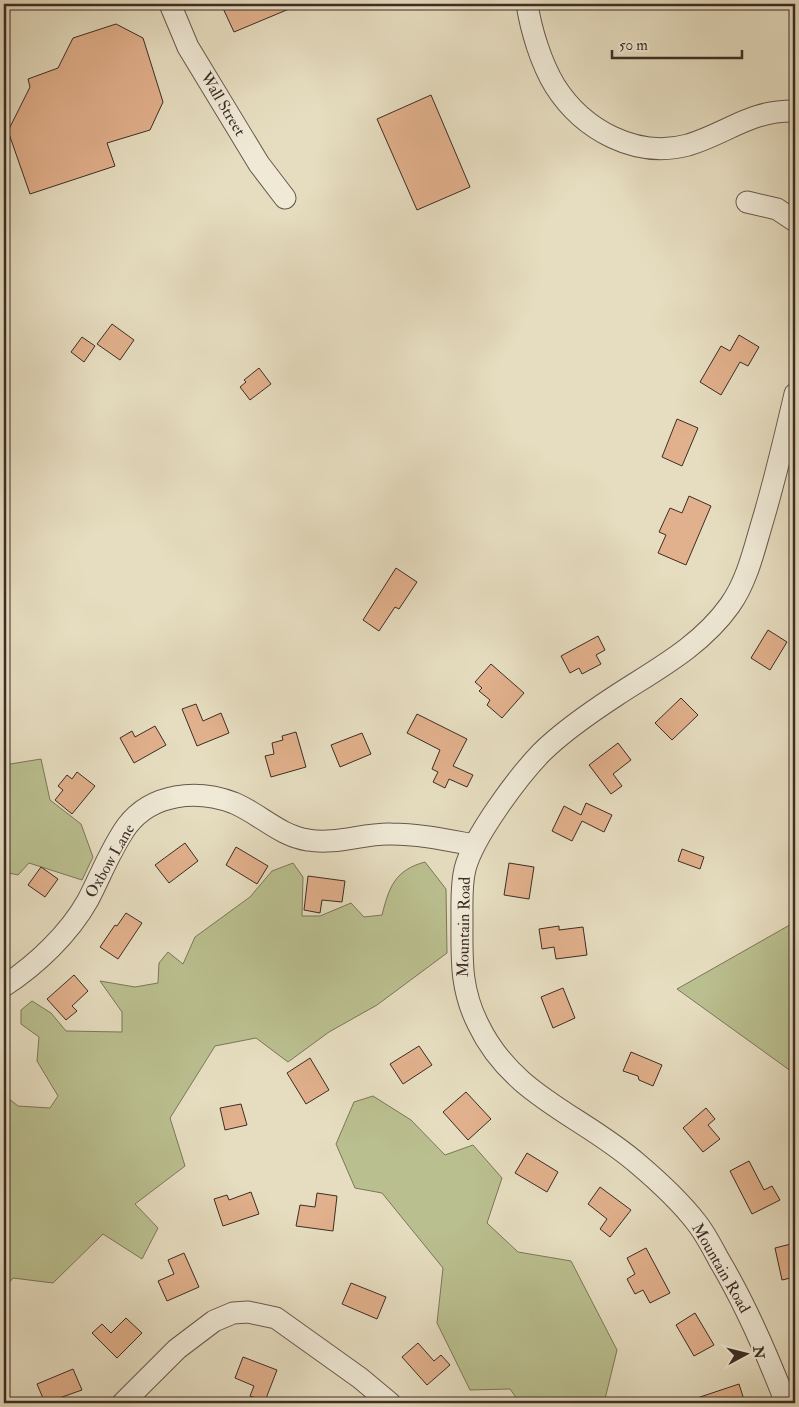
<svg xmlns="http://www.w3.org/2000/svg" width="799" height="1407" viewBox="0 0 799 1407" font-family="'IM FELL Double Pica',serif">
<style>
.green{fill:#babf8f;stroke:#7c765a}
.building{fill:#e1b08c;stroke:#3d2d25}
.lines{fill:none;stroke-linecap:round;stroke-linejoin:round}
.minor-casing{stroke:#67594c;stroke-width:23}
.minor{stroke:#efe9d6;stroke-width:21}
.labels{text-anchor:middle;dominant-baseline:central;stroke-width:4;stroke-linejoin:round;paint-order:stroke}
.street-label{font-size:16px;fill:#3d2d25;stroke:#efe9d6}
</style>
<rect width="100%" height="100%" fill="#e6ddc0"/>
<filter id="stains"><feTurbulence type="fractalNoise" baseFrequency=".004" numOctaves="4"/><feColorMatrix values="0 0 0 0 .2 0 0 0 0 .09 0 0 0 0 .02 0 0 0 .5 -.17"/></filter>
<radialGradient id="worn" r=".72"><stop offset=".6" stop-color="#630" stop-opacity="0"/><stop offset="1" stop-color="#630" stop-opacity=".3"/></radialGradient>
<g class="green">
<polygon points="41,759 50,800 81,824 93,857 82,880 29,863 18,875 4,872 4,765"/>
<path d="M425,862l21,27 1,64 -70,52 -48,27 -41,30 -32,-24 -41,8 -45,72 15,48 -50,38 23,24 -16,31 -39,-25 -50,49 -40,-5 -9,10v-193l14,11 32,2 8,-12 -21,-35 2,-24 -18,-13v-14l11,-9 19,12 15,18 56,1v-20l-22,-31 35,6 23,-4 1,-20 9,-11 15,12 12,-27 55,-40 22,-26 21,-8 10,14 -1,39h18l31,-13 13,14 18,-2c7,-28 13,-45 43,-53z"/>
<polygon points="795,922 795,1074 677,989"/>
<polygon points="373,1096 411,1120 445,1155 473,1145 502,1178 487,1223 518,1252 571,1261 617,1350 604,1403 520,1403 510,1389 470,1390 437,1323 443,1268 382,1193 355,1188 336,1144 354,1102"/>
</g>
<g class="building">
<polygon points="221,4 301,4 234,32"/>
<polygon points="116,24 143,38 163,102 150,130 107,143 115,166 30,194 8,131 30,87 28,79 58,68 73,38"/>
<polygon points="431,95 470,187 417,210 377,119"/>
<polygon points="112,324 134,340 120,360 97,344"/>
<polygon points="739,335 759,347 748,366 740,362 721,395 700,382 721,346 730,351"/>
<polygon points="82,337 95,346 84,362 71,352"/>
<polygon points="259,368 271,384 250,400 240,387 246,382 244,380"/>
<polygon points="677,419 698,428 682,466 662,457"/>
<polygon points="689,496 711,506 686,565 658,553 666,535 659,532 670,508 682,513"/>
<polygon points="396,568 417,582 399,609 395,607 379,631 363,620"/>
<polygon points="768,630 787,642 770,670 751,658"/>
<polygon points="598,636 605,650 596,655 601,664 582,674 579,668 570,673 561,656"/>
<polygon points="491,664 524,693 502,718 487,705 490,700 479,691 482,688 475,682"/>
<polygon points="681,698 698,715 672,740 655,723"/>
<polygon points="196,704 203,721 221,713 229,733 197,746 182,709"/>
<polygon points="417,714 467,739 453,766 473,775 467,787 449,779 445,788 433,782 438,772 432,769 440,750 407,733"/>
<polygon points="155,726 166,745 134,763 120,738 132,731 135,737"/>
<polygon points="296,732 306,767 271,777 265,756 274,754 272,743 283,740 282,736"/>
<polygon points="362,733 371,754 340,767 331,745"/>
<polygon points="618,743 631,760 613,774 622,786 611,794 589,765"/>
<polygon points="77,772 95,786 72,814 55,800 63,790 58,786 67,775 72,779"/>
<polygon points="586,803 612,815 604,832 582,821 572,841 552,831 564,806 581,815"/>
<polygon points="185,843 198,861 169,883 155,865"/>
<polygon points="236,847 268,866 257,884 226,865"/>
<polygon points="682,849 704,857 700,869 678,861"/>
<polygon points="509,863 534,867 529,899 504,895"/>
<polygon points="41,867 58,879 45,897 28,885"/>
<polygon points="308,876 345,881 342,902 322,900 320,913 304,910"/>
<polygon points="126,913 142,923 118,959 100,947 115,925 117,926"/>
<polygon points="559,926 559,930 583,927 587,955 556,959 554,947 542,949 539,929"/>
<polygon points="74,975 88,991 72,1006 77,1011 66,1020 47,999"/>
<polygon points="563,988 575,1018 553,1028 541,997"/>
<polygon points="419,1046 432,1065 403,1084 390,1064"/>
<polygon points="631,1052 662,1065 653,1086 639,1080 638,1076 623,1071"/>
<polygon points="310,1058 329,1090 306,1104 287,1073"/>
<polygon points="466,1092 491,1119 468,1140 443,1112"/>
<polygon points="241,1104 247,1125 225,1130 220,1108"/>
<polygon points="706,1108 715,1119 708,1125 720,1139 703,1152 683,1128"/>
<polygon points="527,1153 558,1172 547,1192 515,1173"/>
<polygon points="749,1161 764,1190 772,1186 780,1200 752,1214 730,1171"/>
<polygon points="600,1187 631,1210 610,1237 600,1229 607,1219 588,1204"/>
<polygon points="251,1192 259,1214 223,1226 214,1199 227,1195 229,1200"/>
<polygon points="317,1193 337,1196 333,1231 296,1226 300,1205 315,1207"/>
<polygon points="795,1243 795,1277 782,1280 775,1248"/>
<polygon points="646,1248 670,1293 650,1303 643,1290 635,1294 627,1279 635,1274 627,1258"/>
<polygon points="184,1253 199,1287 167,1301 158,1281 174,1274 168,1260"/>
<polygon points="351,1283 386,1297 377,1319 342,1304"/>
<polygon points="695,1313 714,1345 694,1356 676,1325"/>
<polygon points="126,1318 142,1333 117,1358 92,1333 102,1324 111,1333"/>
<polygon points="418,1343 434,1361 441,1355 450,1365 427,1385 402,1357"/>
<polygon points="243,1357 277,1370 265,1401 250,1396 254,1386 235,1378"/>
<polygon points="73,1369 82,1390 45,1403 37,1384"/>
<polygon points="739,1384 745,1403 688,1403 688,1401"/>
</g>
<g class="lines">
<defs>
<g id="minor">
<polyline points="170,4 188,47 259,164 285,198"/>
<path d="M527,4c4,26 14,59 28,82 28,44 81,73 133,59 40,-12 62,-35 107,-34"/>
<polyline points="747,202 777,209 795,221"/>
<path d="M4,986c32,-21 65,-52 84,-86 13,-25 23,-52 39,-74 25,-33 70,-37 107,-23 26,11 46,33 74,37 28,5 56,-7 83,-6 28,0 56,6 83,11"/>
<polyline points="123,1403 177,1349 214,1321 233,1313 248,1312 276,1318 360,1378 390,1403"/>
<path d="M786,1403c-19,-49 -40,-98 -67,-143 -7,-13 -14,-27 -23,-38 -17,-22 -38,-41 -58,-58 -56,-49 -126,-68 -160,-140 -18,-36 -16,-65 -16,-105 0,-16 -1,-34 3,-50 8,-32 53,-92 76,-116 22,-22 50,-41 76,-58 40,-26 84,-49 113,-90 17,-24 24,-55 32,-82 13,-43 23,-86 33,-129"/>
</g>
</defs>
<use href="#minor" class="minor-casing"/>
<use href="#minor" class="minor"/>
</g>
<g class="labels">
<g class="street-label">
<text transform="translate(223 104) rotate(59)">Wall Street</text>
<text transform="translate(110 861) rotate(-60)">Oxbow Lane</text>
<text transform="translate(464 927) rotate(-89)">Mountain Road</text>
<text transform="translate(721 1268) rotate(60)">Mountain Road</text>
</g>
</g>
<rect width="799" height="1407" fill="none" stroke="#e6ddc0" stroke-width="20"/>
<rect x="5" y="5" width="789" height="1397" fill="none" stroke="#3d2d25" stroke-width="2.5"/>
<rect x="10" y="10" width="779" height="1387" fill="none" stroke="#3d2d25"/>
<g transform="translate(746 1354) rotate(83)" stroke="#efe9d6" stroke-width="4" paint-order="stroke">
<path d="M0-4L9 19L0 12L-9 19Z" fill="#3d2d25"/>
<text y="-8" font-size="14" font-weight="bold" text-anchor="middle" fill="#3d2d25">N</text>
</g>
<path d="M612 50v8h130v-8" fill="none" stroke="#3d2d25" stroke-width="2.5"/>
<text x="619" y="50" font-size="15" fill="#3d2d25" stroke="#efe9d6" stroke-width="4" paint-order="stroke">50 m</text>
<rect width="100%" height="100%" filter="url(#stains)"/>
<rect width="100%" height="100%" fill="url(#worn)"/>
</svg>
